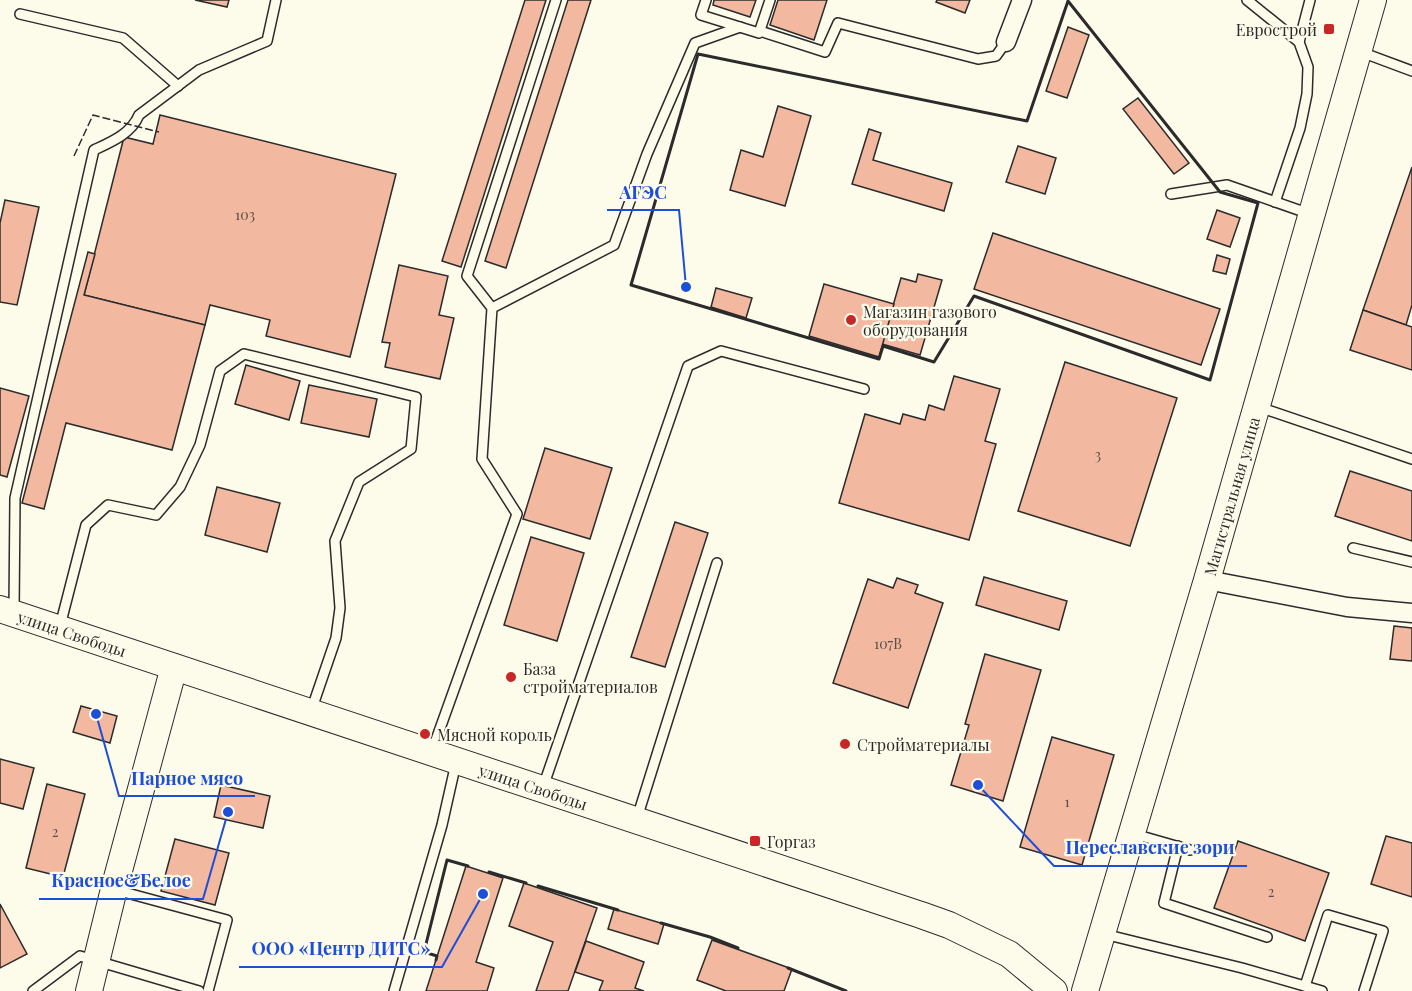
<svg xmlns="http://www.w3.org/2000/svg" width="1412" height="991" viewBox="0 0 1412 991" font-family="'Playfair Display',serif">
<style>
.building{fill:#f2b8a0;stroke:#2b2b2b;stroke-width:1.5}
.lines{fill:none;stroke-linecap:round;stroke-linejoin:round}
.lane-casing{stroke:#2b2b2b;stroke-width:12}
.street-casing{stroke:#2b2b2b;stroke-width:21}
.secondary-casing{stroke:#2b2b2b;stroke-width:28}
.lane{stroke:#fdfbea;stroke-width:9}
.street{stroke:#fdfbea;stroke-width:18}
.secondary{stroke:#fdfbea;stroke-width:26}
.fence{stroke:#2b2b2b;stroke-width:1.5;stroke-dasharray:8 3;stroke-linecap:butt}
.wall{stroke:#2b2b2b;stroke-width:3}
.poi-dot{fill:#c62828;stroke:#fdfbea;stroke-width:2}
.labels{text-anchor:middle;dominant-baseline:central;stroke-width:4.5;stroke-linejoin:round;paint-order:stroke}
.number-label{font-size:14px;fill:#5d4e48}
.poi-label{font-size:16px;fill:#2b2b2b;stroke:#fdfbea;text-anchor:start}
.street-label{font-size:16px;fill:#2b2b2b;stroke:#fdfbea}
.leader{fill:none;stroke:#1d4ed8;stroke-width:2}
.callout-dot{fill:#1d4ed8;stroke:#fdfbea;stroke-width:2}
.callout-label{font-size:18px;text-anchor:middle;font-weight:bold;fill:#1d4ed8;stroke:#fdfbea;stroke-width:4.5;stroke-linejoin:round;paint-order:stroke}
</style>
<rect width="100%" height="100%" fill="#fdfbea"/>
<g class="building">
<polygon points="195,0 229,0 227,7"/>
<polygon points="525,0 546,0 461,267 442,261"/>
<polygon points="568,0 591,0 506,268 485,261"/>
<polygon points="714,0 756,0 750,17 713,5"/>
<polygon points="778,0 827,0 814,40 770,25"/>
<polygon points="937,0 970,0 965,13 936,2"/>
<polygon points="1068,27 1089,35 1067,98 1046,91"/>
<polygon points="1138,98 1189,163 1174,174 1123,109"/>
<polygon points="778,106 811,116 785,206 730,190 741,150 763,157"/>
<polygon points="160,115 396,174 350,357 266,336 270,320 210,305 205,325 84,295 124,137 153,144"/>
<polygon points="869,129 881,133 873,160 952,183 944,211 852,184"/>
<polygon points="1018,146 1056,158 1045,194 1006,182"/>
<polygon points="1412,167 1412,305 1406,325 1363,310"/>
<polygon points="5,200 39,207 17,305 0,302 0,223"/>
<polygon points="1217,210 1240,218 1230,247 1207,239"/>
<polygon points="993,233 1220,309 1201,365 974,289"/>
<polygon points="88,252 95,254 84,295 205,325 172,450 66,423 44,509 22,503"/>
<polygon points="1217,255 1230,259 1226,274 1213,271"/>
<polygon points="399,265 448,276 439,315 454,318 440,379 385,367 390,343 382,342"/>
<polygon points="918,274 942,280 920,355 882,344 901,278 916,282"/>
<polygon points="824,284 894,304 879,357 809,336"/>
<polygon points="716,288 752,298 746,318 711,307"/>
<polygon points="1363,310 1412,327 1412,370 1350,350"/>
<polygon points="1065,362 1177,398 1130,546 1018,511"/>
<polygon points="246,365 300,381 289,420 235,404"/>
<polygon points="954,376 1000,389 985,441 996,444 969,540 839,503 865,414 900,424 903,414 925,420 929,405 944,410"/>
<polygon points="309,385 377,399 369,437 301,423"/>
<polygon points="0,388 29,396 7,477 0,475"/>
<polygon points="545,448 612,468 590,539 523,519"/>
<polygon points="1350,471 1412,491 1412,541 1335,516"/>
<polygon points="217,487 280,503 267,552 205,535"/>
<polygon points="675,522 708,533 665,667 631,657"/>
<polygon points="531,537 584,553 557,641 504,625"/>
<polygon points="984,577 1067,601 1059,630 976,605"/>
<polygon points="897,578 918,585 915,593 943,603 908,708 833,683 868,579 893,588"/>
<polygon points="1394,626 1412,628 1412,661 1390,659"/>
<polygon points="985,654 1041,670 1003,801 951,785 969,725 965,724"/>
<polygon points="81,706 117,716 110,743 73,732"/>
<polygon points="1052,737 1114,755 1082,865 1020,847"/>
<polygon points="0,759 34,768 23,809 0,803"/>
<polygon points="47,784 85,794 63,877 26,868"/>
<polygon points="221,785 270,796 263,828 214,817"/>
<polygon points="1386,836 1412,843 1412,897 1371,884"/>
<polygon points="175,839 229,853 215,905 161,891"/>
<polygon points="1238,841 1329,873 1305,941 1214,908"/>
<polygon points="466,866 503,878 476,962 494,968 487,991 426,991"/>
<polygon points="524,883 597,908 568,991 536,991 553,942 509,926"/>
<polygon points="0,904 27,954 0,968"/>
<polygon points="614,909 664,924 658,944 608,929"/>
<polygon points="712,940 792,969 784,991 726,991 697,980"/>
<polygon points="586,941 644,962 635,988 644,991 599,991 603,981 575,972"/>
</g>
<g class="lines">
<defs>
<g id="lane">
<polyline points="706,0 701,15 759,33 770,0"/>
<polyline points="1247,0 1299,42 1308,67 1307,94 1300,128 1275,202"/>
<polyline points="20,14 123,38 178,86"/>
<polyline points="760,31 825,52 838,23 978,59 996,56 1006,42"/>
<polyline points="1299,42 1310,0"/>
<polyline points="1361,52 1412,71"/>
<polyline points="1171,194 1227,185 1310,214"/>
<polyline points="492,308 614,245 647,154 695,43 740,27"/>
<polyline points="1259,407 1412,459"/>
<polyline points="1353,548 1412,562"/>
<path d="M14,612l1,-114 79,-348c17,-8 37,-16 45,-35l60,-45 68,-29 9,-41"/>
<polyline points="60,626 86,525 108,505 156,515 180,487 200,445 220,371 244,354 416,397 411,449 359,482 335,541 340,608 336,638 311,711"/>
<polyline points="432,751 517,514 482,459 492,308 467,276 556,0"/>
<polyline points="543,787 688,366 721,351 864,389"/>
<polyline points="637,818 717,563"/>
<polyline points="1134,834 1190,850"/>
<polyline points="1178,846 1164,903 1267,937"/>
<polyline points="116,890 227,920 208,991"/>
<polyline points="1104,934 1242,968 1322,991"/>
<polyline points="1305,986 1328,915 1383,931 1364,991"/>
<polyline points="33,991 80,956 199,991"/>
<polyline points="394,991 442,825 456,763"/>
</g>
<g id="street">
<polyline points="1006,42 1022,0"/>
<polyline points="1207,580 1347,607 1412,613"/>
</g>
<g id="secondary">
<path id="s1" d="M0,609l921,306 28,10 60,29 45,37"/>
<polyline points="89,991 114,889 174,667"/>
<path id="s2" d="M1085,991l122,-411 166,-580"/>
</g>
</defs>
<use href="#lane" class="lane-casing"/>
<use href="#street" class="street-casing"/>
<use href="#secondary" class="secondary-casing"/>
<use href="#lane" class="lane"/>
<use href="#street" class="street"/>
<use href="#secondary" class="secondary"/>
<polyline class="fence" points="74,156 93,115 159,132"/>
<g class="wall">
<polygon points="1068,1 1220,192 1258,203 1210,380 974,296 934,362 883,346 879,359 631,285 698,54 1027,121"/>
<polyline points="489,872 526,883"/>
<polyline points="538,886 618,910"/>
<polyline points="661,923 710,937 738,948"/>
<polyline points="436,960 437,956 424,952 447,860 468,866"/>
<polyline points="788,968 846,991"/>
</g>
</g>
<g class="poi-dot">
<rect x="1323" y="23" width="12" height="12" rx="3"/>
<circle cx="851" cy="320" r="6"/>
<circle cx="511" cy="677" r="6"/>
<circle cx="425" cy="734" r="6"/>
<circle cx="845" cy="744" r="6"/>
<rect x="749" y="835" width="12" height="12" rx="3"/>
</g>
<g class="labels">
<g class="number-label">
<text x="245" y="214">103</text>
<text x="1098" y="454">3</text>
<text x="888" y="643">107В</text>
<text x="1067" y="801">1</text>
<text x="55" y="831">2</text>
<text x="1271" y="891">2</text>
</g>
<g class="poi-label">
<text x="1317" y="29" text-anchor="end">Еврострой</text>
<text x="863" y="311">Магазин газового<tspan x="863" dy="18">оборудования</tspan></text>
<text x="523" y="668">База<tspan x="523" dy="18">стройматериалов</tspan></text>
<text x="437" y="734">Мясной король</text>
<text x="857" y="744">Стройматериалы</text>
<text x="767" y="841">Горгаз</text>
</g>
<g class="street-label">
<text stroke="none"><textPath href="#s2" startOffset="516">Магистральная улица</textPath></text>
<text stroke="none"><textPath href="#s1" startOffset="76">улица Свободы</textPath></text>
<text stroke="none"><textPath href="#s1" startOffset="562">улица Свободы</textPath></text>
</g>
</g>
<path class="leader" d="M686 287L679 210H607M96 714L119 796H255M978 785L1054 866H1247M228 812L203 899H39M483 894L442 967H239"/>
<g class="callout-dot">
<circle cx="686" cy="287" r="6"/>
<circle cx="96" cy="714" r="6"/>
<circle cx="978" cy="785" r="6"/>
<circle cx="228" cy="812" r="6"/>
<circle cx="483" cy="894" r="6"/>
</g>
<g class="callout-label">
<text x="643" y="199">АГЭС</text>
<text x="187" y="785">Парное мясо</text>
<text x="1150" y="854">Переславские зори</text>
<text x="121" y="887">Красное&amp;Белое</text>
<text x="341" y="955">ООО «Центр ДИТС»</text>
</g>
</svg>
